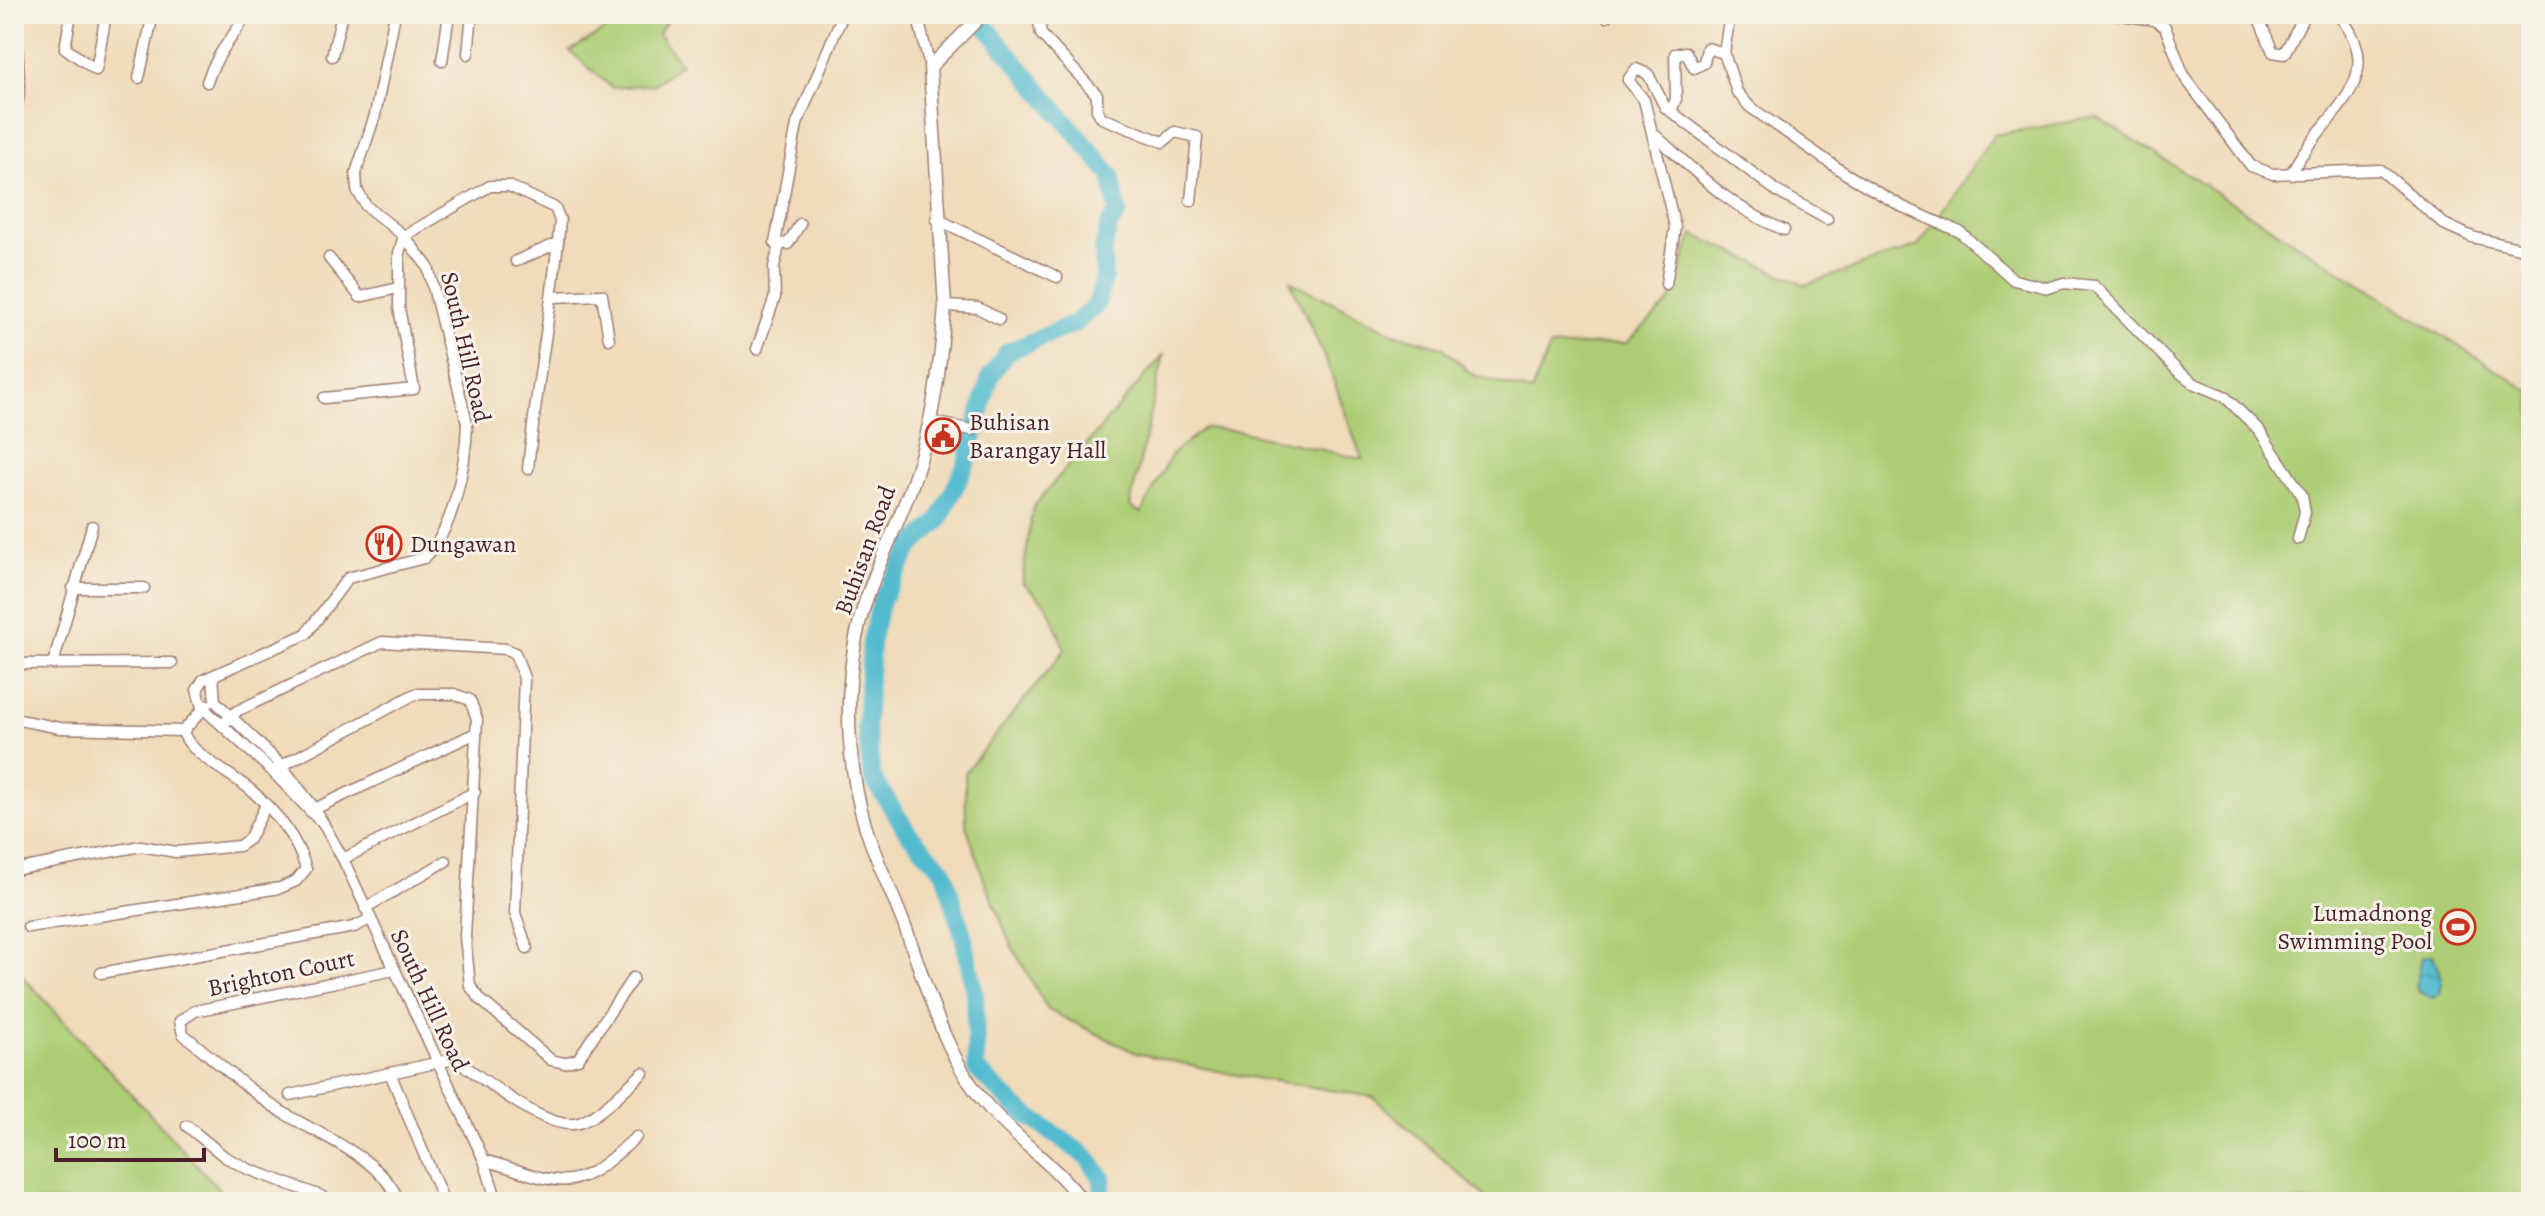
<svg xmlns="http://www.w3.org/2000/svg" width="2545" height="1216" viewBox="0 0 2545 1216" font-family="Alegreya,serif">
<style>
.grass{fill:#adcd75;stroke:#7c7650;stroke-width:2}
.water{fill:url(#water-ripples);stroke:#4e6d7d;stroke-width:2}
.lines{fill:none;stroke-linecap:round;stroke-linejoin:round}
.river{stroke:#52bbcf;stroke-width:18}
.minor-casing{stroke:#9d7d72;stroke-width:13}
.tertiary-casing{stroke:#9d7d72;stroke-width:15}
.minor{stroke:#fff;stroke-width:10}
.tertiary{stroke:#fff;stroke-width:12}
.labels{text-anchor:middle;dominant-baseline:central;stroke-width:6;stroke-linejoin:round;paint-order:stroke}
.street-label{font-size:24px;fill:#4a1f2b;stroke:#f7f3e8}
.poi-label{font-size:24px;fill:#4a1f2b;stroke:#f7f3e8;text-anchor:start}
</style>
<defs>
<pattern id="water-ripples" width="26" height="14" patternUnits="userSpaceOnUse" patternTransform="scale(2)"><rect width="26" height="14" fill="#52bbcf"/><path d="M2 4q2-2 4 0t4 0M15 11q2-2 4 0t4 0" fill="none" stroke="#4697a8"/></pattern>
</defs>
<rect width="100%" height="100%" fill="#f7f3e8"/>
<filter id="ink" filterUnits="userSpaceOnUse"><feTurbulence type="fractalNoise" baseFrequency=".0125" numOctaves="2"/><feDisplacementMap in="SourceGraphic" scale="16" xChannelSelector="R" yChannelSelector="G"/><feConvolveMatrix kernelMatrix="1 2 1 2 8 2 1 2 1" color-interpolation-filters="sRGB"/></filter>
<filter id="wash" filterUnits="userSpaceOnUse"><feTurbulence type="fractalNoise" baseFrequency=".006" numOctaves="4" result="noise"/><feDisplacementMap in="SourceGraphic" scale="32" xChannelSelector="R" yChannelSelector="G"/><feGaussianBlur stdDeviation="1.8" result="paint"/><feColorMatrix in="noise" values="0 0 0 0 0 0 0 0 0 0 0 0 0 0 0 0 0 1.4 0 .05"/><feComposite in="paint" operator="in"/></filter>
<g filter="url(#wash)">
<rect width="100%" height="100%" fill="#f0dbba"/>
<g class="grass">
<polygon points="611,14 672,14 658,34 681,64 654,84 612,88 570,51 616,23"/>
<polygon points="2097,117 2531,392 2531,1202 1491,1202 1373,1097 1231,1074 1136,1053 1048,1010 1011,945 982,874 966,825 965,772 1065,650 1047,605 1022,582 1033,507 1164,354 1130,506 1141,513 1172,454 1204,428 1238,431 1362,459 1328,365 1290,281 1396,334 1442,347 1473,375 1531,392 1550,347 1626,343 1669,303 1693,234 1805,285 1918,246 1994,135"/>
<polygon points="14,968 28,982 231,1202 14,1202"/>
</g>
<polygon class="water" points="2433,955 2442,981 2440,993 2433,998 2419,992 2416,986 2422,957"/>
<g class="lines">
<polyline class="river" points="975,14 1111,175 1118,213 1109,225 1103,251 1104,279 1096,306 1074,324 1007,352 990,377 966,464 939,521 911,547 881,601 871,642 866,726 872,777 909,834 944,871 964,939 975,995 976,1069 1016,1107 1087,1157 1102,1178 1102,1202"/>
</g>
</g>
<g filter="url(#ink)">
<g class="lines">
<defs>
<g id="minor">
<polyline points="71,14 65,48 96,70 106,14"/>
<polyline points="917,14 930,67"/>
<polyline points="1038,14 1041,34 1097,95 1097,110 1102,118 1163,142 1175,132 1197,137 1191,201"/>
<polyline points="1605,14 1606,17"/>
<polyline points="1730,14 1724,53 1737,92 1750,107 1846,174 1903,207 1960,232 2014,280 2048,288 2064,283 2094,286 2178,371 2195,384 2224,396 2259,430 2302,495 2305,512 2298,539"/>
<polyline points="2115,14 2154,20 2165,27 2184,76 2251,166 2273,174 2381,170 2444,224 2472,237 2531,251"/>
<polyline points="2257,14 2273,52 2284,54 2305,14"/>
<polyline points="468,54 472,14"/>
<polyline points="332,56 342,14"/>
<polyline points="442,61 449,14"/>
<polyline points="139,78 153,14"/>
<path d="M207,82c9,-28 25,-43 40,-68"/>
<polyline points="1672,109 1676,99 1675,54 1686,52 1694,68 1704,63 1707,48 1724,53"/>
<path d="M14,113c11,-16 0,-75 2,-99"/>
<path d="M1655,135c43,39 74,72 129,95"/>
<path d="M2291,174c28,-60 104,-92 47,-160"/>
<polyline points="937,219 1057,277"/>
<polyline points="800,224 788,244 775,243 797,124 843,14"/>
<polyline points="329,258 360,297 398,288"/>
<polyline points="516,261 558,243"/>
<polyline points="1666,284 1675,227 1644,100 1628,80 1636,69 1648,74 1665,107 1778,192 1827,219"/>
<polyline points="553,297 602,295 609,339"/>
<polyline points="945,306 978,308 999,319"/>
<polyline points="757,349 775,297 774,267 779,246"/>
<path d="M324,398l90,-9 -15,-81v-55l5,-17 86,-50h19l46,22 5,12c-7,84 -24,165 -32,249"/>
<polyline points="929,421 972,430"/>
<polyline points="73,588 144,588"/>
<polyline points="14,664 172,663"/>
<polyline points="53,664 92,526"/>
<polyline points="213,676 215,701 280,764 315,809 343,859 484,1160 497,1202"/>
<polyline points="14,719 60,728 183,731 207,705"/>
<polyline points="222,725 237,711 382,642 506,649 515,653 524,678 515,913 527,948"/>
<polyline points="272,771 415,694 454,694 470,700 477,719 465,936 470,986 481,1000 551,1060 564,1063 578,1059 633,978"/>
<polyline points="310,811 476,733"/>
<path d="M318,819l-46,-48 -70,-64 -5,-17 6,-10 103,-46 42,-56 76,-20c30,-26 42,-96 43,-135l-39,-156 -24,-31 -38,-30 -9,-16 -1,-17 19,-58 20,-101"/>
<polyline points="343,859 475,792"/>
<polyline points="14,870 141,846 176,852 239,846 249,839 266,805"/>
<polyline points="365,908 446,861"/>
<path d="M28,927l252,-39 16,-7 10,-12c-8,-29 -30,-57 -53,-77 -17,-16 -66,-39 -70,-61"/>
<path d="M394,970l-199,41 -15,10 3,13c31,25 62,54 96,76 36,24 104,47 120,92"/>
<polyline points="101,973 354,927 370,919"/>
<polyline points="390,1073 444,1202"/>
<path d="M290,1095l164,-36c27,16 92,74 125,64 18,-5 49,-37 64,-50"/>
<polyline points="187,1126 225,1157 248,1169 321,1196 329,1202"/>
<path d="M484,1160c81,24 86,38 152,-23"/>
</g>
<path id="tertiary" d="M983,14l-53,53 15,239c-4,58 -12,118 -31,173 -15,44 -37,85 -51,130 -20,69 -18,148 2,216 12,39 31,75 44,113 20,56 37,119 76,165 29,35 71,62 98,99"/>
</defs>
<use href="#minor" class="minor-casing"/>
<use href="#tertiary" class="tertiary-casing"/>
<use href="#minor" class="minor"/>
<use href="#tertiary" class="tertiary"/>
</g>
</g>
<defs>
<symbol id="civic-ring" viewBox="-11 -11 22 22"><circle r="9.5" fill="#f7f3e8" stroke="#c8321e" stroke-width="1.5"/><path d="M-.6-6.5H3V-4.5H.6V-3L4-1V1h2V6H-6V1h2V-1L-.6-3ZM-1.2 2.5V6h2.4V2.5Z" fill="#c8321e"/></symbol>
<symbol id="restaurant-ring" viewBox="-11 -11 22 22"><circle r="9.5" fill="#f7f3e8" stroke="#c8321e" stroke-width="1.5"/><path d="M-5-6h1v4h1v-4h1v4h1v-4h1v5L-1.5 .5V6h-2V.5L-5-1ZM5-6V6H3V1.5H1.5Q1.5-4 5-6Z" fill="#c8321e"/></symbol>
<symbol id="stadium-ring" viewBox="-11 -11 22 22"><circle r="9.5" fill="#f7f3e8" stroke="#c8321e" stroke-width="1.5"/><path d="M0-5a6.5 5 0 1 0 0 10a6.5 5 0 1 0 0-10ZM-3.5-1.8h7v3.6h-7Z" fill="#c8321e"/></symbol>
</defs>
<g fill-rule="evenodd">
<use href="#civic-ring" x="923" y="416" width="40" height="40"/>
<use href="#restaurant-ring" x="364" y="524" width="40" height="40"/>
<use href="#stadium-ring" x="2438" y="907" width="40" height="40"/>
</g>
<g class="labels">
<g class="street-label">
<text transform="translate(466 347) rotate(77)">South Hill Road</text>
<text transform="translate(865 550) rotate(-70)">Buhisan Road</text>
<text transform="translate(281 973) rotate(-12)">Brighton Court</text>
<text transform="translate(430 1000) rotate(65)">South Hill Road</text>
</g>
<g class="poi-label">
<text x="969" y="422">Buhisan<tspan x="969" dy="28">Barangay Hall</tspan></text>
<text x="410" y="544">Dungawan</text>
<text x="2432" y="913" text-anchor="end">Lumadnong<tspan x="2432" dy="28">Swimming Pool</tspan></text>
</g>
</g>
<rect width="2545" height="1216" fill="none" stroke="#f7f3e8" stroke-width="48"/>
<path d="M56 1148v12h148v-12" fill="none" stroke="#4a1f2b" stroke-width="4"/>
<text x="68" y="1148" font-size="24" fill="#4a1f2b" stroke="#f7f3e8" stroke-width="6" paint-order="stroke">100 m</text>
</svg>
